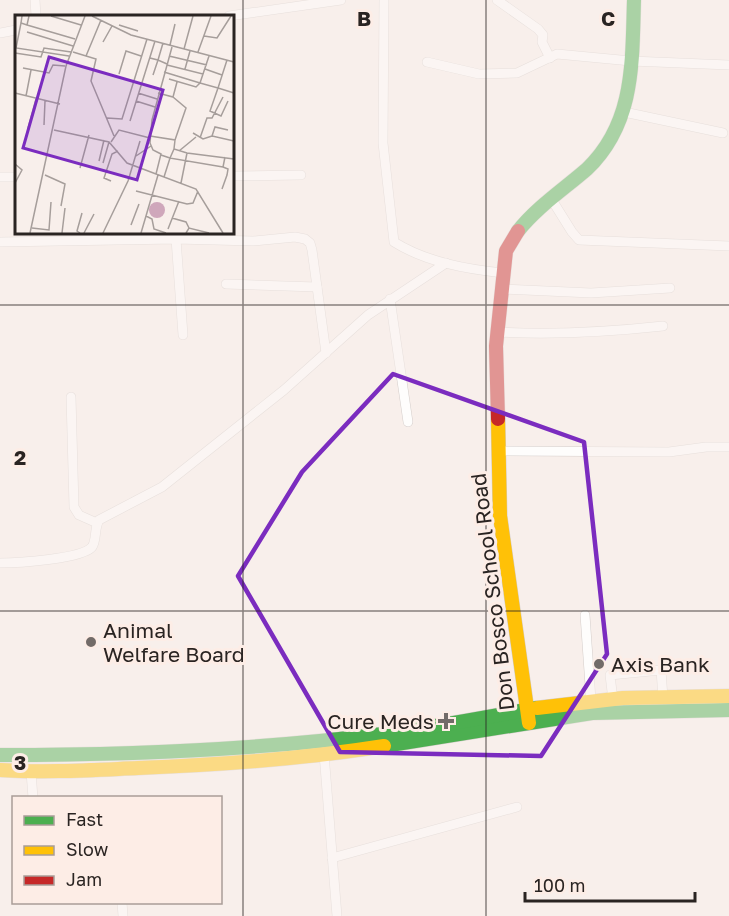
<svg xmlns="http://www.w3.org/2000/svg" width="729" height="916" viewBox="0 0 729 916" font-family="'Golos Text',sans-serif">
<style>
.lines{fill:none;stroke-linecap:round;stroke-linejoin:round}
.street-casing{stroke:#d4cdca;stroke-width:10}
.fast-casing{stroke:#d4cdca;stroke-width:15}
.slow-casing{stroke:#d4cdca;stroke-width:15}
.jam-casing{stroke:#d4cdca;stroke-width:15}
.street{stroke:#fefdfc;stroke-width:9}
.fast{stroke:#4caf50;stroke-width:14}
.slow{stroke:#ffc107;stroke-width:14}
.jam{stroke:#c62828;stroke-width:14}
.marked{fill:none;stroke:#7b2cbf;stroke-width:4.5;stroke-linejoin:round}
.grid{fill:none;stroke:#2a2422;stroke-width:1.5;stroke-opacity:0.55}
.poi-dot{fill:#726b68;stroke:#fdede6;stroke-width:2}
.labels{text-anchor:middle;dominant-baseline:central;stroke-width:6;stroke-linejoin:round;paint-order:stroke}
.street-label{font-size:21px;fill:#2a2422;stroke:#fdede6}
.poi-label{font-size:21px;fill:#2a2422;stroke:#fdede6;text-anchor:start}
.inset-road{fill:none;stroke:#a69e9b;stroke-width:1.5}
.view{fill:#7b2cbf;fill-opacity:0.15;stroke:#7b2cbf;stroke-width:3}
.inset-edge{fill:none;stroke:#2a2422;stroke-width:3}
.grid-label{font-size:20px;text-anchor:middle;font-weight:bold;fill:#2a2422;stroke:#fdede6;stroke-width:6;stroke-linejoin:round;paint-order:stroke}
</style>
<rect width="100%" height="100%" fill="#f8efeb"/>
<g class="lines">
<defs>
<g id="street">
<polyline points="35,0 36,16"/>
<path d="M384,0l-1,143 11,99c32,20 72,27 109,31"/>
<polyline points="497,0 538,29 543,35 542,42 550,58"/>
<polyline points="229,16 341,0"/>
<polyline points="0,33 16,30"/>
<polyline points="427,62 479,74 517,73 557,54 631,61 729,65"/>
<polyline points="624,112 723,133"/>
<polyline points="232,176 301,175"/>
<polyline points="0,177 16,177"/>
<polyline points="552,200 572,232 579,240 729,246"/>
<polyline points="176,239 183,335"/>
<polyline points="0,242 176,239 253,241 295,237 305,239 310,243 312,250 326,353"/>
<polyline points="226,284 317,287"/>
<polyline points="501,289 591,293 670,288"/>
<polyline points="390,299 408,422"/>
<path d="M497,332c56,3 111,0 166,-6"/>
<polyline points="71,397 74,507 79,515 97,523"/>
<polyline points="497,451 669,452 706,447 729,447"/>
<path d="M0,563c17,0 82,-4 92,-16 5,-7 2,-19 7,-27l63,-33 122,-97 84,-75 78,-52"/>
<polyline points="585,615 591,700"/>
<polyline points="613,700 610,675 661,670 663,698"/>
<polyline points="323,741 337,916"/>
<polyline points="31,772 33,798"/>
<polyline points="332,858 517,807"/>
<polyline points="122,902 123,916"/>
</g>
<g id="fast">
<path d="M518,231c19,-24 46,-42 69,-62 48,-46 45,-107 47,-169"/>
<polyline points="384,746 592,713 729,710"/>
<path d="M0,755c128,0 256,-5 383,-21 52,-7 103,-17 154,-26"/>
</g>
<g id="slow">
<polyline points="498,419 500,516 529,723"/>
<polyline points="537,708 623,698 729,696"/>
<path d="M0,770c46,3 92,0 138,-2 82,-3 164,-9 246,-22"/>
</g>
<polyline id="jam" points="498,419 496,346 506,251 518,231"/>
</defs>
<use href="#street" class="street-casing"/>
<use href="#fast" class="fast-casing"/>
<use href="#slow" class="slow-casing"/>
<use href="#jam" class="jam-casing"/>
<use href="#street" class="street"/>
<use href="#fast" class="fast"/>
<use href="#slow" class="slow"/>
<use href="#jam" class="jam"/>
</g>
<path d="M0 0H729V916H0ZM393,374l191,68 23,212 -66,102 -201,-4 -102,-176 64,-104z" fill="#f8efeb" fill-opacity=".55" fill-rule="evenodd"/>
<path class="marked" d="M393,374l191,68 23,212 -66,102 -201,-4 -102,-176 64,-104z"/>
<path class="grid" d="M243,0v916M486,0v916M0,305h729M0,611h729"/>
<g class="poi-dot">
<circle cx="91" cy="642" r="6"/>
<circle cx="599" cy="664" r="6"/>
<path d="M443 712h6v6h6v6h-6v6h-6v-6h-6v-6h6z"/>
</g>
<g class="labels">
<g class="street-label">
<text transform="translate(492 592) rotate(-97)">Don Bosco School Road</text>
</g>
<g class="poi-label">
<text x="103" y="630">Animal<tspan x="103" dy="24">Welfare Board</tspan></text>
<text x="611" y="664">Axis Bank</text>
<text x="434" y="721" text-anchor="end">Cure Meds</text>
</g>
</g>
<g transform="translate(15 15)">
<rect width="219" height="219" fill="#f8efeb"/>
<path d="M134 195a8 8 0 1 1 16 0a8 8 0 1 1-16 0Z" fill="#cfa7bb"/>
<path class="inset-road" d="M7,1l-1,7 6,2 2,-9M36,1l30,9M77,1l39,19 103,27M6,8l-5,25 53,8M12,10l48,14M104,10l19,6M12,17l46,14M189,21l13,2 14,-22M88,27l9,-16M155,30l5,-21M169,34l9,-33M58,37l23,7 -5,22 23,55M183,37l13,-36M0,38l26,4 3,-9 27,4M71,41l15,-36M154,41l38,9M135,43l8,2 5,-17M212,45l-9,28 16,5M152,50l36,9 -3,9 18,5 -8,23 11,5 7,-15M8,53l26,5 4,-8 12,1M170,54l5,-18M190,54l17,6M149,57l36,11M104,59l7,-23 15,5M188,59l6,-18M138,60l5,-15 9,4M154,64l27,8 4,-4M0,78l45,11M123,78l19,6M143,78l15,4 4,-15M11,81l5,-26M158,82l13,11 -11,32M121,86l19,6M92,103l15,1 25,-80M115,106l25,-80M29,110l1,-24M13,113l8,-29M39,115l55,12 18,21 69,26 27,44M213,115l-13,-3 -3,9 22,5M178,118l10,6 9,-3M135,121l25,4 -1,9 13,4 47,6M185,123l7,-20h5l11,-21M96,127l8,-12 31,8M164,136l17,-14M146,140l9,3 4,-9M121,141l15,-10M84,146l5,-21M88,148l6,-21M0,149l7,6 -7,13M65,153l9,-33M141,159l5,-20 -8,-4 -3,-7 2,-23 20,-73M30,160l20,9 -4,22M149,162l6,-19 53,9M96,166l-7,-3 8,-24 6,-3M166,168l6,-30M207,174l5,-14 1,-6 -5,-2 2,-10M121,176l51,13 6,-1 5,-12M131,201l6,3 2,10 12,4M157,203l14,4 3,6M116,210l8,-21M17,213l17,2 2,-28M153,214l11,-28M15,218l36,-167 19,-50M47,218l3,-25M65,218l-3,-2 5,-18M69,218l10,-19M88,218l25,-52 12,-40M126,218l17,-58M171,218l3,-5 20,5"/>
<path class="view" d="M34,42l114,33 -26,90 -114,-32z"/>
<rect width="219" height="219" class="inset-edge"/>
</g>
<g class="grid-label">
<text x="364" y="26">B</text>
<text x="608" y="26">C</text>
<text x="20" y="465">2</text>
<text x="20" y="770">3</text>
</g>
<rect x="12" y="796" width="210" height="108" fill="#fdede6" stroke="#a99d98" stroke-width="1.5"/>
<rect x="24" y="816" width="30" height="9" fill="#4caf50" stroke="#a99d98" stroke-width="1.5"/>
<text x="66" y="826" font-size="18" fill="#2a2422">Fast</text>
<rect x="24" y="846" width="30" height="9" fill="#ffc107" stroke="#a99d98" stroke-width="1.5"/>
<text x="66" y="856" font-size="18" fill="#2a2422">Slow</text>
<rect x="24" y="876" width="30" height="9" fill="#c62828" stroke="#a99d98" stroke-width="1.5"/>
<text x="66" y="886" font-size="18" fill="#2a2422">Jam</text>
<path d="M525 892v9h170v-9" fill="none" stroke="#2a2422" stroke-width="3"/>
<text x="534" y="892" font-size="18" fill="#2a2422" stroke="#fdede6" stroke-width="4.5" paint-order="stroke">100 m</text>
</svg>
